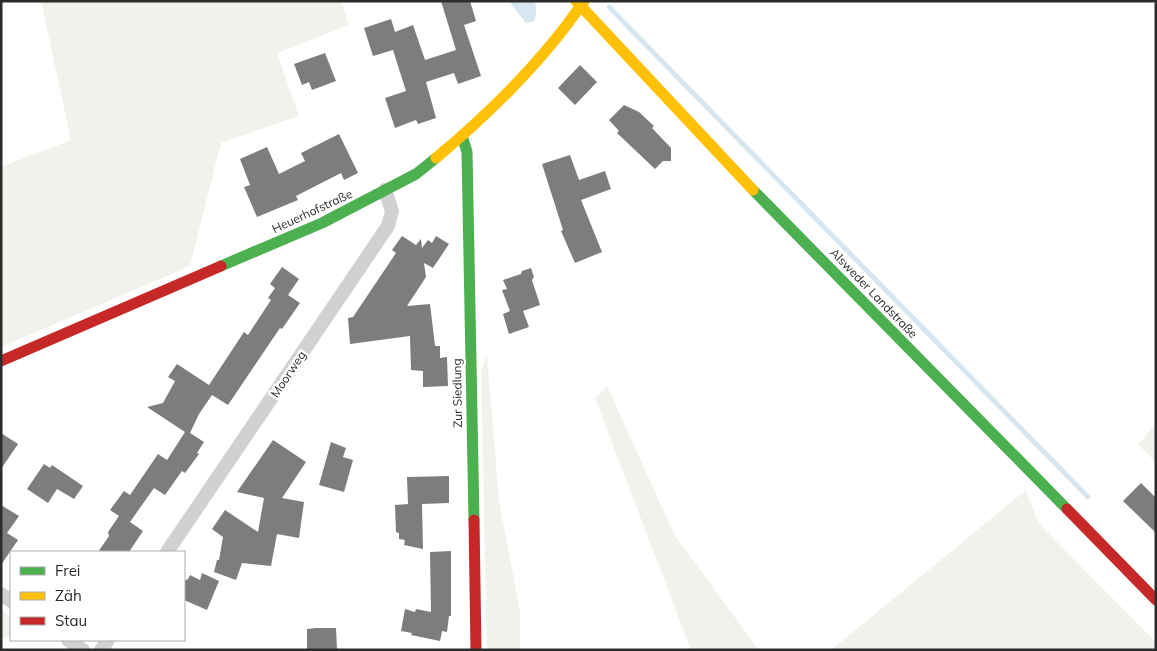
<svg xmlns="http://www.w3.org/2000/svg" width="1157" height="651" viewBox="0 0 1157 651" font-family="Mulish,sans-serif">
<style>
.green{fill:#f0f3eb}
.water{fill:#d8e6f0}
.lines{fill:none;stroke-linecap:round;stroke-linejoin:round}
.stream{stroke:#d8e6f0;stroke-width:5}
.building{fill:#7d7d7d}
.street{stroke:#d1d1d1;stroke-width:14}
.fast{stroke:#4caf50;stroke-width:11}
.slow{stroke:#ffc107;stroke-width:11}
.jam{stroke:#c62828;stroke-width:11}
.labels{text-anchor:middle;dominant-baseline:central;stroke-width:5;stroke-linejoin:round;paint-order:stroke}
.street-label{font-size:12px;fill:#2c2c2c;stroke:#fff}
</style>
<rect width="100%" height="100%" fill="#fff"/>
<g class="green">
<polygon points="41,1 341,1 349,25 277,53 299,116 221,143 190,266 1,347 1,167 71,140"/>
<polygon points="487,355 499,500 520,612 520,650 487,650 481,370"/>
<polygon points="607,386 675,536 759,650 691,650 595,398"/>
<polygon points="1156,423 1156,462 1138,445"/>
<polygon points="1026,490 1038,523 1156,642 1156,650 831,650"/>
<polygon points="1,610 11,616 11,635 1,640"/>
</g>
<path class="water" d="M509,1h25c4,7 2,13 0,20l-8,2z"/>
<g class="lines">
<polyline class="stream" points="609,7 1088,497"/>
</g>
<g class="building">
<polygon points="441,1 470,1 476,21 464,25 481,76 458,84 454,73 426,82 436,118 418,124 416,120 395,128 385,98 406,91 393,50 373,56 364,28 391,19 395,32 413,25 425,60 456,50"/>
<polygon points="325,53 336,81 312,90 309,82 302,85 294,64"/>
<polygon points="580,65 597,82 575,105 558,88"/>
<polygon points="624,105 639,112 654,126 652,128 671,148 671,161 663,161 655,169 617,133 619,131 609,120"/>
<polygon points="339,134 358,173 344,180 341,173 296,196 298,200 257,217 244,187 250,185 240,159 267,147 279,174 305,161 301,153"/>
<polygon points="570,155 579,180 605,171 611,189 581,200 602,252 575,263 561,231 563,230 542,164"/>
<polygon points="402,236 416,245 421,239 422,248 428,240 432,243 436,236 449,244 433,268 424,263 426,277 407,306 430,304 435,346 440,346 440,358 447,357 448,386 423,387 423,371 411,370 410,336 350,344 348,318 353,317 396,253 392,250"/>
<polygon points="282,267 299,279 288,295 300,303 282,329 280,328 228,405 212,395 199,414 190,433 204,442 197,453 199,454 185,473 182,471 165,495 154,488 130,522 143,531 129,552 98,552 109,536 108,532 119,516 110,510 124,491 130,495 158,454 167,460 185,432 147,407 163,403 175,381 168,377 177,364 209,385 244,332 248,335 271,300 268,298 275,288 270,284"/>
<polygon points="531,268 534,277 532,280 540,305 523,311 529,327 509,334 503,314 510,311 502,290 507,289 503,280 521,274 522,271"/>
<polygon points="1,433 18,444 1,469"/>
<polygon points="273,440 306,462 282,498 304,502 299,538 277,534 271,566 242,563 236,580 214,572 217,560 219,560 223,537 212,529 225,510 258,532 264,498 237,492"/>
<polygon points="331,442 346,448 343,457 353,460 344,492 319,485"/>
<polygon points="44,464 50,468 52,465 83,486 74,499 57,489 48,503 27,489"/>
<polygon points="449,476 449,503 422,504 423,549 404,545 405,540 399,539 399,533 396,532 395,505 408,504 407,477"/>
<polygon points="1141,483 1156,498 1156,533 1123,501"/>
<polygon points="1,505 19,516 7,533 18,540 1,565"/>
<polygon points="451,551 451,616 449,616 447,632 442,631 440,641 411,635 412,633 401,631 405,609 415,612 416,609 431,612 430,552"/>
<polygon points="202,573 219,581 207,610 184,600 184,581 188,579 190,575 200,580"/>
<polygon points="316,628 336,628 337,650 307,650 307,629"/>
</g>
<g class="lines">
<g class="street">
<polyline points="167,552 388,226 392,211 385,190"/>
<polyline points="1,594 11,601"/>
<polyline points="68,640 83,650"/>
<polyline points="101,650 108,640"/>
</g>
<g class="fast">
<polyline points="462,136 467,152 474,520"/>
<polyline points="753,190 1067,509"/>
<polyline points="221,266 322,223 416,174 436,158"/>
</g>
<g class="slow">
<polyline points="576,1 753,190"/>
<path d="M436,158c55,-46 108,-98 148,-157"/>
</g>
<g class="jam">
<polyline points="1,361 221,266"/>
<polyline points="1067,509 1156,600"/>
<polyline points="474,520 476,650"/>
</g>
</g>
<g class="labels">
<g class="street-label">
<text transform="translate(312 211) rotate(-25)">Heuerhofstraße</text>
<text transform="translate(874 293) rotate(46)">Alsweder Landstraße</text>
<text transform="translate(288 374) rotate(-56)">Moorweg</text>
<text transform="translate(457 393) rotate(-91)">Zur Siedlung</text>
</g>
</g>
<rect width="1157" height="651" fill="none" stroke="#2c2c2c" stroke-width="5"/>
<rect x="10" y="551" width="175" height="90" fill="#ffffff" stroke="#ababab"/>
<rect x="20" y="567" width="25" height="8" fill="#4caf50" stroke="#ababab"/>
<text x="55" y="576" font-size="15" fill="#2c2c2c">Frei</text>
<rect x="20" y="592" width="25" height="8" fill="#ffc107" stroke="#ababab"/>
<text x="55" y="601" font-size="15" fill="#2c2c2c">Zäh</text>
<rect x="20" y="617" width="25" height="8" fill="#c62828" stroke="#ababab"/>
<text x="55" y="626" font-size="15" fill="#2c2c2c">Stau</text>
</svg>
